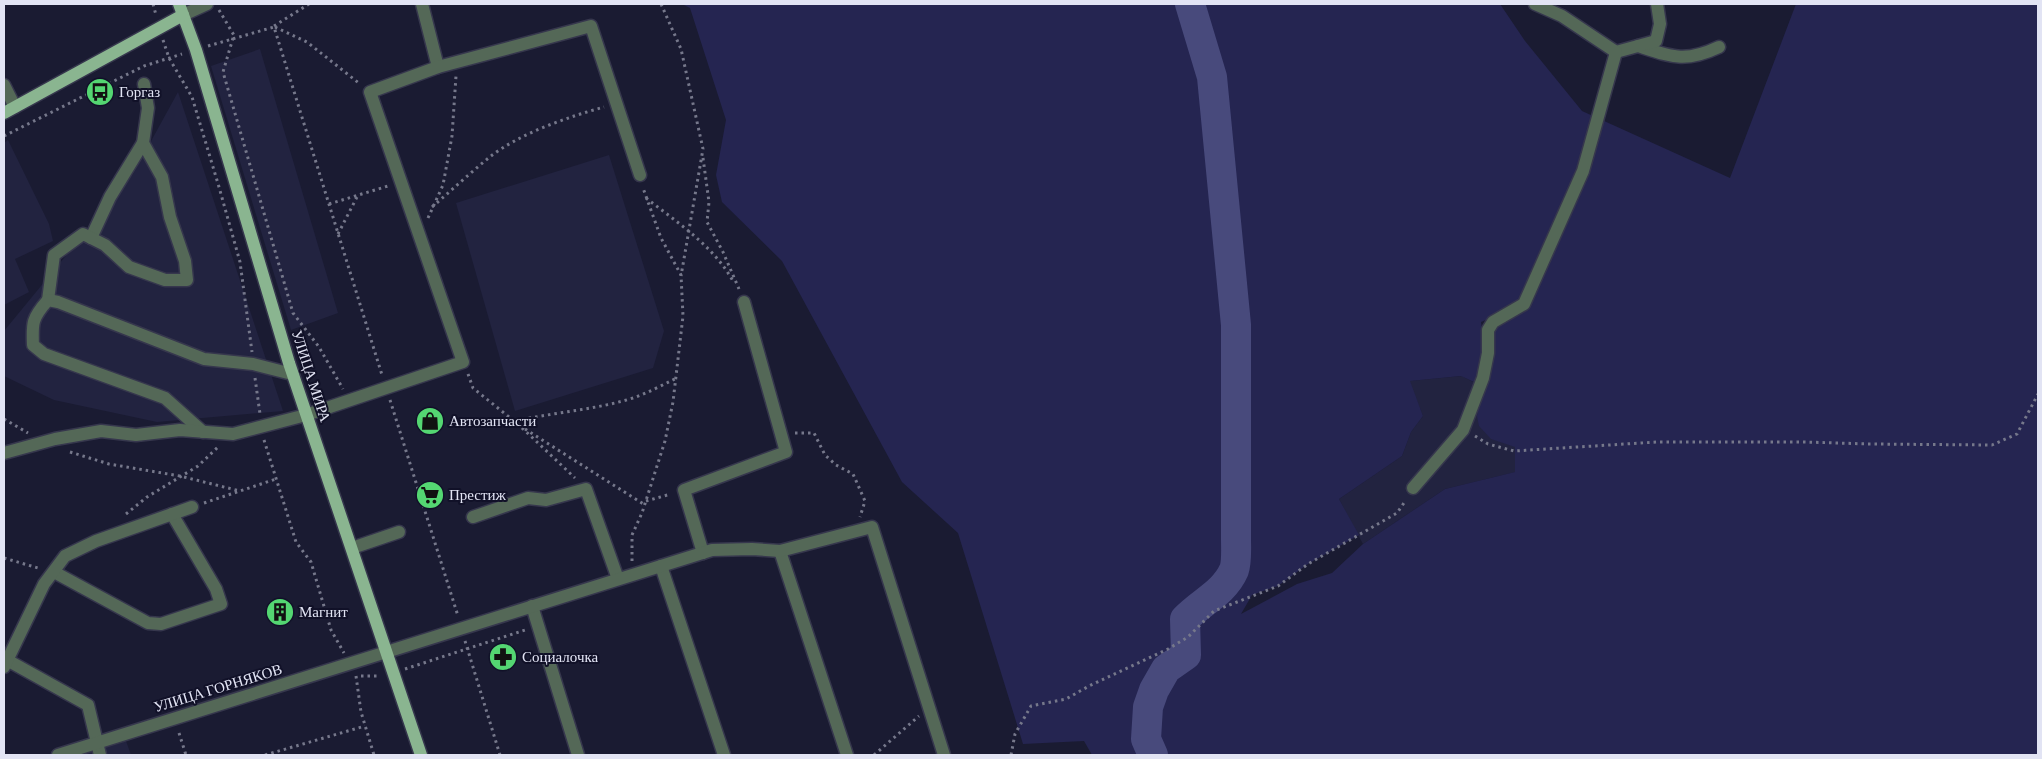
<svg xmlns="http://www.w3.org/2000/svg" width="2042" height="759" viewBox="0 0 2042 759" font-family="'Crimson Pro',serif">
<style>
.built{fill:#222340}
.green{fill:#252551;fill-rule:evenodd}
.lines{fill:none;stroke-linecap:round;stroke-linejoin:round}
.river{stroke:#484a7c;stroke-width:30}
.minor-casing{stroke:#36374d;stroke-width:15}
.major-casing{stroke:#36374d;stroke-width:15}
.path{stroke:#76788b;stroke-width:3;stroke-dasharray:2.5 4;stroke-linecap:butt}
.minor{stroke:#546857;stroke-width:12}
.major{stroke:#8ab590;stroke-width:12}
.labels{text-anchor:middle;dominant-baseline:central;stroke-width:4;stroke-linejoin:round;paint-order:stroke}
.poi-label{font-size:15px;fill:#e2e4f4;stroke:#111128;text-anchor:start}
.street-label{font-size:15px;fill:#e2e4f4;stroke:#111128}
</style>
<rect width="100%" height="100%" fill="#1a1b32"/>
<g class="built">
<polygon points="260,49 338,313 291,330 211,66"/>
<polygon points="178,92 283,411 157,422 54,400 4,376 4,331 133,174"/>
<polygon points="8,140 49,224 53,241 15,259 29,292 4,305 4,143"/>
<polygon points="609,155 664,331 653,368 515,411 456,203"/>
<polygon points="1462,376 1517,405 1516,472 1445,489 1363,544 1339,499 1402,456 1411,432 1423,416 1409,381"/>
<polygon points="126,741 131,755 82,755"/>
</g>
<path class="green" d="M682,4h778l1,1 1,-1h38l25,37 57,70 148,67 66,-174h242v751h-946l-8,-14 -61,3 -65,-211 -56,-51 -120,-221 -60,-59 -6,-27 10,-55 -36,-112zM1488,319l-8,82 -3,15 2,10 12,13 24,8v25l-70,17 -82,55 -31,29 -35,11 -56,30 11,-19 26,-9 30,-22 51,-29 -20,-36 63,-43 9,-24 12,-16 -13,-35 51,-5 13,6 11,-30 -4,-30z"/>
<g class="lines">
<path class="river" d="M1153,755l-7,-16 2,-32 6,-17 12,-21 20,-14 -1,-36c16,-17 39,-26 49,-49 3,-8 2,-22 2,-31v-214l-24,-248 -22,-73"/>
<defs>
<g id="minor">
<polyline points="422,4 438,67"/>
<polyline points="183,15 207,4"/>
<path d="M1638,46c34,11 47,17 81,1"/>
<polyline points="1616,52 1656,41 1660,24 1657,4"/>
<polyline points="4,85 15,107"/>
<polyline points="91,238 110,197 143,143"/>
<polyline points="48,300 54,255 83,234 105,245 129,267 165,280 187,280 185,261 170,217 162,177 143,143 148,108 144,84"/>
<path d="M203,432l-38,-34 -121,-44 -11,-9c-1,-22 -1,-27 15,-45l10,2 146,57 49,5 39,10"/>
<polyline points="4,453 55,439 101,431 136,435 180,430 233,434 306,415 463,362 370,92 438,67 591,26 640,175"/>
<polyline points="1413,488 1463,430 1483,378 1488,353 1488,330 1493,322 1524,304 1583,171 1616,52 1562,16 1535,4"/>
<polyline points="473,517 528,498 546,500 586,489 618,579"/>
<polyline points="352,548 399,532"/>
<polyline points="780,551 847,755"/>
<polyline points="703,553 684,490 786,452 744,302"/>
<polyline points="661,566 724,755"/>
<polyline points="54,572 148,623 161,624 221,604 216,589 172,514"/>
<polyline points="532,606 578,755"/>
<polyline points="7,660 88,705 100,755"/>
<polyline points="4,667 44,584 65,556 96,541 192,507"/>
<polyline points="58,755 712,550 752,549 780,551 872,527 944,755"/>
</g>
<g id="major">
<polyline points="179,4 196,50 289,363 421,755"/>
<polyline points="4,113 183,15"/>
</g>
</defs>
<use href="#minor" class="minor-casing"/>
<use href="#major" class="major-casing"/>
<g class="path">
<polyline points="153,4 156,15"/>
<polyline points="661,4 681,49 703,149 681,276"/>
<polyline points="219,10 235,37"/>
<polyline points="274,26 309,4"/>
<polyline points="275,27 307,42 360,84"/>
<polyline points="233,38 223,72 293,313 319,347 343,389"/>
<polyline points="163,40 169,58 192,97 219,187 240,262 252,352"/>
<polyline points="208,46 274,27 382,375"/>
<polyline points="4,136 144,66 182,54"/>
<polyline points="703,158 709,202 707,222 723,252 739,289"/>
<path d="M646,198c32,25 69,49 88,85"/>
<polyline points="329,204 388,186"/>
<path d="M432,207c20,-17 39,-35 59,-51 30,-23 77,-39 113,-49"/>
<polyline points="428,218 443,185 452,136 456,76"/>
<polyline points="338,234 358,195"/>
<polyline points="468,374 473,388 519,425 575,478"/>
<polyline points="255,378 260,414"/>
<polyline points="390,400 458,616"/>
<polyline points="4,419 28,433"/>
<path d="M516,421c39,-9 79,-11 117,-23 15,-5 29,-13 42,-19"/>
<polyline points="525,429 645,505"/>
<polyline points="795,433 814,433 825,455 836,465 853,474 865,501 860,517"/>
<polyline points="1475,436 1488,444 1514,451 1657,442 1805,442 1869,444 1992,445 2017,434 2038,394"/>
<polyline points="264,440 296,542 311,562 331,630 344,653"/>
<polyline points="70,452 109,464 180,476 240,491"/>
<polyline points="646,501 671,494"/>
<polyline points="204,503 276,479"/>
<polyline points="126,514 147,497 198,466 219,446"/>
<polyline points="4,558 38,568"/>
<polyline points="632,561 632,535 642,513 665,441 673,402 683,316 681,275 661,238 643,188"/>
<polyline points="465,641 500,755"/>
<polyline points="405,669 525,630"/>
<polyline points="356,676 361,712 374,755"/>
<polyline points="361,676 379,676"/>
<polyline points="179,733 186,755"/>
<polyline points="265,755 365,726"/>
<polyline points="874,755 919,716"/>
<polyline points="1011,755 1015,734 1031,706 1066,699 1089,686 1168,649 1188,637 1214,611 1278,586 1308,564 1397,513 1406,500"/>
</g>
<use href="#minor" class="minor"/>
<use href="#major" class="major"/>
</g>
<defs>
<symbol id="bus-disc" viewBox="-11 -11 22 22"><circle r="9.5" fill="#54d672" stroke="#111128"/><path d="M-5-6H5V4H4V6H2V4H-2V6H-4V4H-5ZM-3.5-4V0h7V-4ZM-3.5 1.2v1.5H-2V1.2ZM2 1.2v1.5H3.5V1.2Z" fill="#111"/></symbol>
<symbol id="shop-disc" viewBox="-11 -11 22 22"><circle r="9.5" fill="#54d672" stroke="#111128"/><path d="M-5-2.5h2.3a2.7 3.5 0 0 1 5.4 0H5L5.5 6h-11ZM-1.5-2.5h3a1.5 2.3 0 0 0-3 0Z" fill="#111"/></symbol>
<symbol id="supermarket-disc" viewBox="-11 -11 22 22"><circle r="9.5" fill="#54d672" stroke="#111128"/><path d="M-6-5.5h2.5l.6 2H6L4.5 2H-2.5L-4.4-4H-6ZM-1.5 3.2a1.3 1.3 0 1 0 .1 0ZM3 3.2a1.3 1.3 0 1 0 .1 0Z" fill="#111"/></symbol>
<symbol id="building-disc" viewBox="-11 -11 22 22"><circle r="9.5" fill="#54d672" stroke="#111128"/><path d="M-4-6H4V6H1V3H-1V6H-4ZM-2.5-4.3h1.7v1.8h-1.7ZM.8-4.3h1.7v1.8H.8ZM-2.5-1h1.7V.8h-1.7ZM.8-1h1.7V.8H.8Z" fill="#111"/></symbol>
<symbol id="pharmacy-disc" viewBox="-11 -11 22 22"><circle r="9.5" fill="#54d672" stroke="#111128"/><path d="M-2-6h4v4h4v4h-4v4h-4v-4h-4v-4h4Z" fill="#111"/></symbol>
</defs>
<g fill-rule="evenodd">
<use href="#bus-disc" x="84" y="76" width="32" height="32"/>
<use href="#shop-disc" x="414" y="405" width="32" height="32"/>
<use href="#supermarket-disc" x="414" y="479" width="32" height="32"/>
<use href="#building-disc" x="264" y="596" width="32" height="32"/>
<use href="#pharmacy-disc" x="487" y="641" width="32" height="32"/>
</g>
<g class="labels">
<g class="poi-label">
<text x="119" y="92">Горгаз</text>
<text x="449" y="421">Автозапчасти</text>
<text x="449" y="495">Престиж</text>
<text x="299" y="612">Магнит</text>
<text x="522" y="657">Социалочка</text>
</g>
<g class="street-label">
<text transform="translate(311 376) rotate(72)">УЛИЦА МИРА</text>
<text transform="translate(218 688) rotate(-17)">УЛИЦА ГОРНЯКОВ</text>
</g>
</g>
<rect width="2042" height="759" fill="none" stroke="#e2e4f4" stroke-width="10"/>
</svg>
